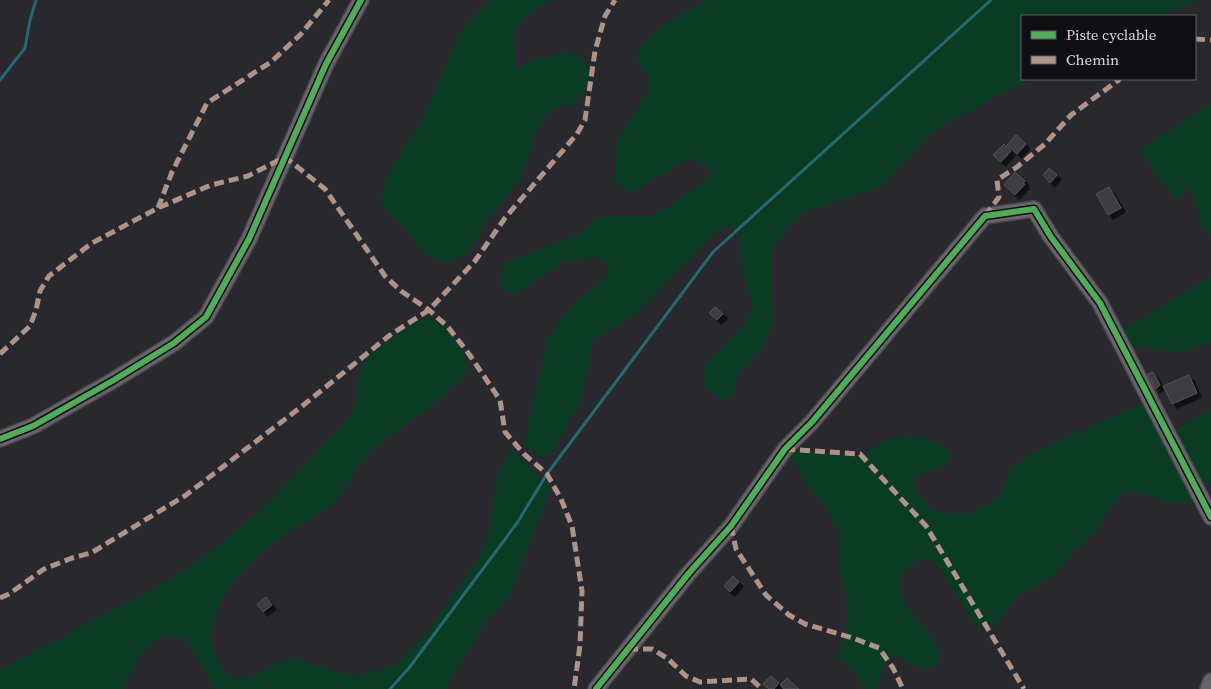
<svg xmlns="http://www.w3.org/2000/svg" width="1211" height="689" viewBox="0 0 1211 689" font-family="'Source Serif 4',serif">
<style>
.green{fill:#0a3c23}
.lines{fill:none;stroke-linecap:round;stroke-linejoin:round}
.stream{stroke:#266873;stroke-width:3}
.building{fill:#3d3d42;stroke:#525257;filter:url(#shadow)}
.minor-casing{stroke:#46454a;stroke-width:18}
.minor{stroke:#65656a;stroke-width:15}
.quiet{stroke:#af9288;stroke-width:5;stroke-dasharray:10 5;stroke-linecap:butt}
.cycleway-casing{stroke:#0f0f14;stroke-width:9}
.cycleway{stroke:#51ab58;stroke-width:6}
</style>
<defs>
<filter id="shadow"><feDropShadow dx="4.5" dy="4.5" stdDeviation="0" flood-color="#0009"/></filter>
</defs>
<rect width="100%" height="100%" fill="#28282e"/>
<g class="green">
<path d="M490,0h62c-37,20 -44,29 -34,71l16,-12 33,-6 11,3 8,8 4,11 -3,11 -11,17 -21,5 -8,8 -12,19 -14,44 -36,44 -9,20 -6,9 -20,10 -11,-1 -19,-10 -11,-19 -24,-23 -5,-10 7,-22 35,-57 35,-80 12,-19z"/>
<polygon points="707,0 1201,0 1158,16 1022,16 1022,79 1030,79 933,131 882,186 798,215 771,250 773,325 760,351 737,375 734,396 724,401 706,388 704,366 744,326 753,306 743,274 739,231 729,227 718,231 635,315 593,340 581,400 555,449 542,459 524,446 547,340 566,312 608,275 608,264 598,257 565,262 518,293 508,293 500,285 504,263 576,236 602,216 652,216 710,179 709,167 690,158 632,193 614,182 618,139 649,91 649,80 637,60 639,49 662,26"/>
<polygon points="1211,104 1211,237 1202,226 1190,183 1177,202 1140,150"/>
<polygon points="1211,276 1211,342 1184,352 1131,347 1121,332"/>
<path d="M427,317c14,5 36,29 39,43 2,5 0,11 0,16 -15,12 -28,26 -44,38 -17,12 -37,23 -52,38 -16,16 -22,38 -38,53l-57,36 -25,23 -15,16 -15,22 -10,35 6,23 10,14 7,5 17,-1 26,-15 16,-5 64,19 42,-13 31,-34 53,-77 7,-21 8,-56 14,-26 40,38 -42,109 -23,25 -41,67h-228c-12,-14 -23,-47 -40,-52 -5,-1 -11,-1 -16,-1l-19,17 -19,36h-123v-19l173,-92 32,-22 55,-45 86,-89 11,-19 1,-26 4,-12 8,-11 35,-25z"/>
<path d="M1143,403l50,96 -5,5c-23,1 -43,-14 -65,-11l-15,17 -10,20 -23,19 -21,27 -38,22 -20,28 -11,3 -10,-5 -36,-56 -8,-8 -11,-1c-5,4 -14,10 -17,16 -14,31 32,53 36,78 0,3 -1,8 -2,12 -17,9 -25,0 -39,-9 -24,10 -10,17 -22,33h-12l-10,-18 -16,-14 9,-31v-27l-6,-22 -3,-32 3,-11 -17,-29 -15,-17 -18,-33v-4l66,6 32,-19 22,-2 22,5 10,5 8,9 -4,10 -31,11 -2,11 13,18 9,6 22,3 12,-1 28,-14 7,-9 1,-11 5,-10 17,-14z"/>
<polygon points="1211,409 1211,483 1205,490 1172,433"/>
</g>
<g class="lines">
<g class="stream">
<polyline points="0,80 25,48 30,20 36,0"/>
<polyline points="390,689 409,668 517,523 547,474 713,252 991,0"/>
</g>
</g>
<g class="building">
<polygon points="1016,135 1026,144 1017,154 1007,145"/>
<polygon points="1004,144 1011,151 1001,162 993,155"/>
<polygon points="1049,168 1057,175 1050,183 1043,175"/>
<polygon points="1015,172 1025,181 1023,183 1025,184 1015,195 1004,185"/>
<polygon points="1109,187 1121,208 1108,215 1096,194"/>
<polygon points="715,307 723,314 717,320 709,313"/>
<polygon points="1153,372 1160,385 1155,389 1148,374"/>
<polygon points="1189,375 1197,393 1172,404 1163,386"/>
<polygon points="733,576 739,582 730,592 724,586"/>
<polygon points="266,597 272,605 263,612 257,604"/>
<polygon points="771,676 779,683 774,689 769,689 763,684"/>
<polygon points="787,678 799,689 784,689 780,685"/>
</g>
<g class="lines">
<defs>
<g id="minor">
<polyline points="0,439 33,426 114,380 174,343 206,317 249,239 326,64 361,0"/>
<polyline points="596,689 689,573 731,526 785,449 812,422 985,216 1034,209 1051,237 1100,303 1211,517"/>
<polyline points="1208,689 1211,681"/>
</g>
</defs>
<use href="#minor" class="minor-casing"/>
<use href="#minor" class="minor"/>
<g class="quiet">
<polyline points="1195,39 1211,40"/>
<polyline points="158,208 172,172 207,103 271,62 301,34 329,0"/>
<polyline points="985,216 999,197 997,180 1017,167 1045,144 1071,115 1120,79"/>
<polyline points="0,354 30,326 36,310 40,291 49,276 92,243 158,208 211,185 248,176 285,157 325,189 385,276 401,291 429,310 448,327 469,354 500,400 505,432 524,454 547,474 561,499 572,526 582,591 580,645 574,689"/>
<polyline points="785,449 860,454 926,526 1024,689"/>
<polyline points="731,526 736,549 766,595 789,615 805,624 853,638 879,648 893,668 903,689"/>
<polyline points="0,598 9,594 44,569 72,558 91,553 186,495 301,407 390,335 429,310 475,261 505,218 577,134 585,120 595,51 605,16 615,0"/>
<polyline points="628,649 652,649 667,658 686,676 700,682 751,679 762,689"/>
</g>
<defs>
<g id="cycleway">
<polyline points="0,439 33,426 114,380 174,343 206,317 249,239 326,64 361,0"/>
<polyline points="596,689 689,573 731,526 785,449 812,422 985,216 1034,209 1051,237 1100,303 1211,517"/>
</g>
</defs>
<use href="#cycleway" class="cycleway-casing"/>
<use href="#cycleway" class="cycleway"/>
</g>
<rect x="1021" y="15" width="175" height="65" fill="#0f0f14" stroke="#605f66"/>
<rect x="1031" y="31" width="25" height="8" fill="#51ab58" stroke="#605f66"/>
<text x="1066" y="40" font-size="15" fill="#d9d8e0">Piste cyclable</text>
<rect x="1031" y="56" width="25" height="8" fill="#af9288" stroke="#605f66"/>
<text x="1066" y="65" font-size="15" fill="#d9d8e0">Chemin</text>
</svg>
